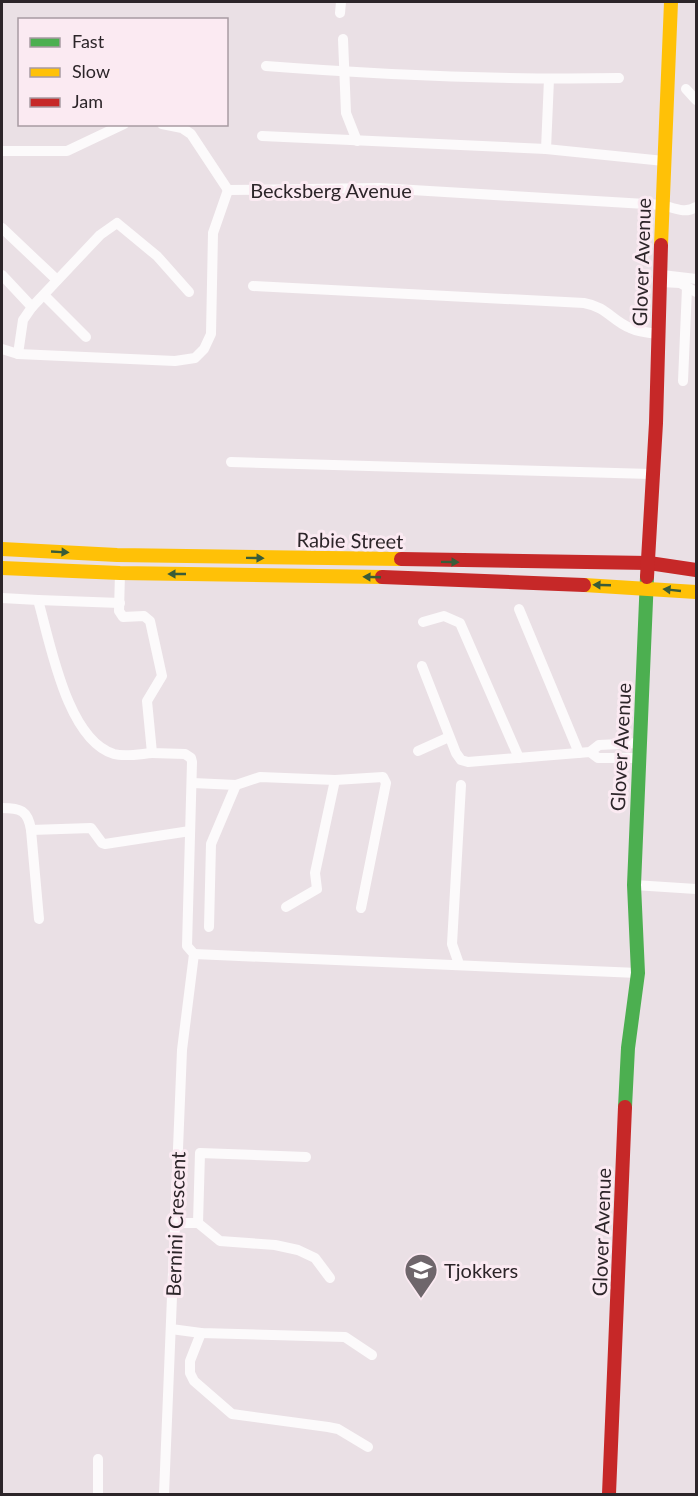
<svg xmlns="http://www.w3.org/2000/svg" width="698" height="1496" viewBox="0 0 698 1496" font-family="Lato,sans-serif">
<style>
.lines{fill:none;stroke-linecap:round;stroke-linejoin:round}
.street{stroke:#fcfafb;stroke-width:10}
.fast{stroke:#4caf50;stroke-width:14}
.slow{stroke:#ffc107;stroke-width:14}
.jam{stroke:#c62828;stroke-width:14}
.oneway{fill:#395c39}
.labels{text-anchor:middle;dominant-baseline:central;stroke-width:6;stroke-linejoin:round;paint-order:stroke}
.street-label{font-size:20px;fill:#2c2529;stroke:#fbeaf2}
.poi-label{font-size:20px;fill:#2c2529;stroke:#fbeaf2;text-anchor:start}
</style>
<rect width="100%" height="100%" fill="#eae0e5"/>
<g class="lines">
<g class="street">
<polyline points="340,13 341,2"/>
<polyline points="343,39 346,113 357,141"/>
<path d="M266,66c117,9 235,14 353,12"/>
<polyline points="686,89 696,100"/>
<polyline points="162,124 182,128 191,134 228,190"/>
<polyline points="262,136 546,149 664,161"/>
<polyline points="546,149 549,79"/>
<polyline points="2,151 67,151 124,124"/>
<polyline points="2,228 57,280"/>
<polyline points="2,275 32,307"/>
<polyline points="662,275 696,279"/>
<polyline points="661,282 680,283 696,292"/>
<path d="M253,286l331,17c23,4 27,17 46,25 8,4 19,5 29,6"/>
<polyline points="44,295 86,337"/>
<path d="M2,349l16,5 157,7 20,-3 9,-9 7,-15 2,-101 15,-43 151,-2 283,17c12,3 23,9 34,2"/>
<polyline points="18,354 23,320 32,307 100,235 117,223 157,256 189,292"/>
<polyline points="683,381 687,288"/>
<polyline points="231,462 651,474"/>
<polyline points="120,573 119,611 123,617 144,616 150,621 162,676 147,701 152,753 185,754 191,758 192,762 187,946 194,954 182,1050 164,1494"/>
<polyline points="2,598 38,600"/>
<path d="M120,603l-82,-3c12,42 29,140 76,154 11,3 26,0 38,-1"/>
<polyline points="519,609 579,753"/>
<polyline points="423,622 444,616 460,623 519,758"/>
<polyline points="422,666 456,753 461,760 468,762 590,752 599,745 639,743"/>
<polyline points="418,751 449,737"/>
<polyline points="590,752 598,758 638,758"/>
<polyline points="193,783 236,785 260,777 335,780 383,777 386,783 361,908"/>
<path d="M2,808c18,0 26,2 29,22l60,-2 11,15 3,1 85,-13"/>
<polyline points="31,830 39,919"/>
<polyline points="634,885 696,889"/>
<polyline points="286,907 317,889 315,873 335,780"/>
<polyline points="209,927 211,844 236,785"/>
<polyline points="194,954 638,973"/>
<polyline points="459,964 452,944 461,785"/>
<polyline points="175,1223 198,1223 220,1241 275,1245 298,1250 315,1258 330,1278"/>
<polyline points="198,1223 200,1153 306,1157"/>
<polyline points="171,1329 201,1333 345,1337 372,1355"/>
<polyline points="201,1333 190,1361 190,1373 194,1381 232,1414 328,1427 338,1429 368,1447"/>
<polyline points="98,1494 98,1459"/>
</g>
<polyline class="fast" points="625,1107 628,1048 638,973 634,885 647,577"/>
<g class="slow">
<polyline points="661,245 671,2"/>
<polyline points="2,549 117,555 401,559"/>
<polyline points="2,568 120,573 382,577"/>
<polyline points="584,585 696,592"/>
</g>
<g class="jam">
<polyline points="401,559 649,563 696,570"/>
<polyline points="382,577 584,585"/>
<polyline points="647,577 656,423 661,245"/>
<polyline points="609,1494 625,1107"/>
</g>
</g>
<defs><path id="oneway-solid" d="M-6-.8H1V-3.2L6.5 0L1 3.2V.8H-6Z" transform="scale(1.5)"/></defs>
<g class="oneway">
<use href="#oneway-solid" transform="translate(60 552) rotate(3)"/>
<use href="#oneway-solid" transform="translate(255 558) rotate(1)"/>
<use href="#oneway-solid" transform="translate(450 562) rotate(1)"/>
<use href="#oneway-solid" transform="translate(177 574) rotate(-180)"/>
<use href="#oneway-solid" transform="translate(372 577) rotate(-178)"/>
<use href="#oneway-solid" transform="translate(602 585) rotate(-178)"/>
<use href="#oneway-solid" transform="translate(672 590) rotate(-174)"/>
</g>
<defs>
<symbol id="school-pin" viewBox="-11 -11 22 30"><path d="M0 17L-7.5 6A9.5 9.5 0 1 1 7.5 6Z" fill="#6e666b" stroke="#fbeaf2"/><path d="M0-5L7-2L0 1L-7-2ZM-4 1L0 2.5L4 1V4Q0 6-4 4Z" fill="#fff"/></symbol>
</defs>
<g fill-rule="evenodd">
<use href="#school-pin" x="402" y="1251" width="38" height="52"/>
</g>
<g class="labels">
<g class="street-label">
<text x="331" y="190">Becksberg Avenue</text>
<text transform="translate(641 262) rotate(-88)">Glover Avenue</text>
<text transform="translate(350 540) rotate(1)">Rabie Street</text>
<text transform="translate(620 747) rotate(-87)">Glover Avenue</text>
<text transform="translate(175 1224) rotate(-88)">Bernini Crescent</text>
<text transform="translate(601 1232) rotate(-88)">Glover Avenue</text>
</g>
<g class="poi-label">
<text x="444" y="1270">Tjokkers</text>
</g>
</g>
<rect width="698" height="1496" fill="none" stroke="#2c2529" stroke-width="6"/>
<rect x="18" y="18" width="210" height="108" fill="#fbeaf2" stroke="#a89ba2" stroke-width="1.5"/>
<rect x="30" y="38" width="30" height="9" fill="#4caf50" stroke="#a89ba2" stroke-width="1.5"/>
<text x="72" y="48" font-size="18" fill="#2c2529">Fast</text>
<rect x="30" y="68" width="30" height="9" fill="#ffc107" stroke="#a89ba2" stroke-width="1.5"/>
<text x="72" y="78" font-size="18" fill="#2c2529">Slow</text>
<rect x="30" y="98" width="30" height="9" fill="#c62828" stroke="#a89ba2" stroke-width="1.5"/>
<text x="72" y="108" font-size="18" fill="#2c2529">Jam</text>
</svg>
